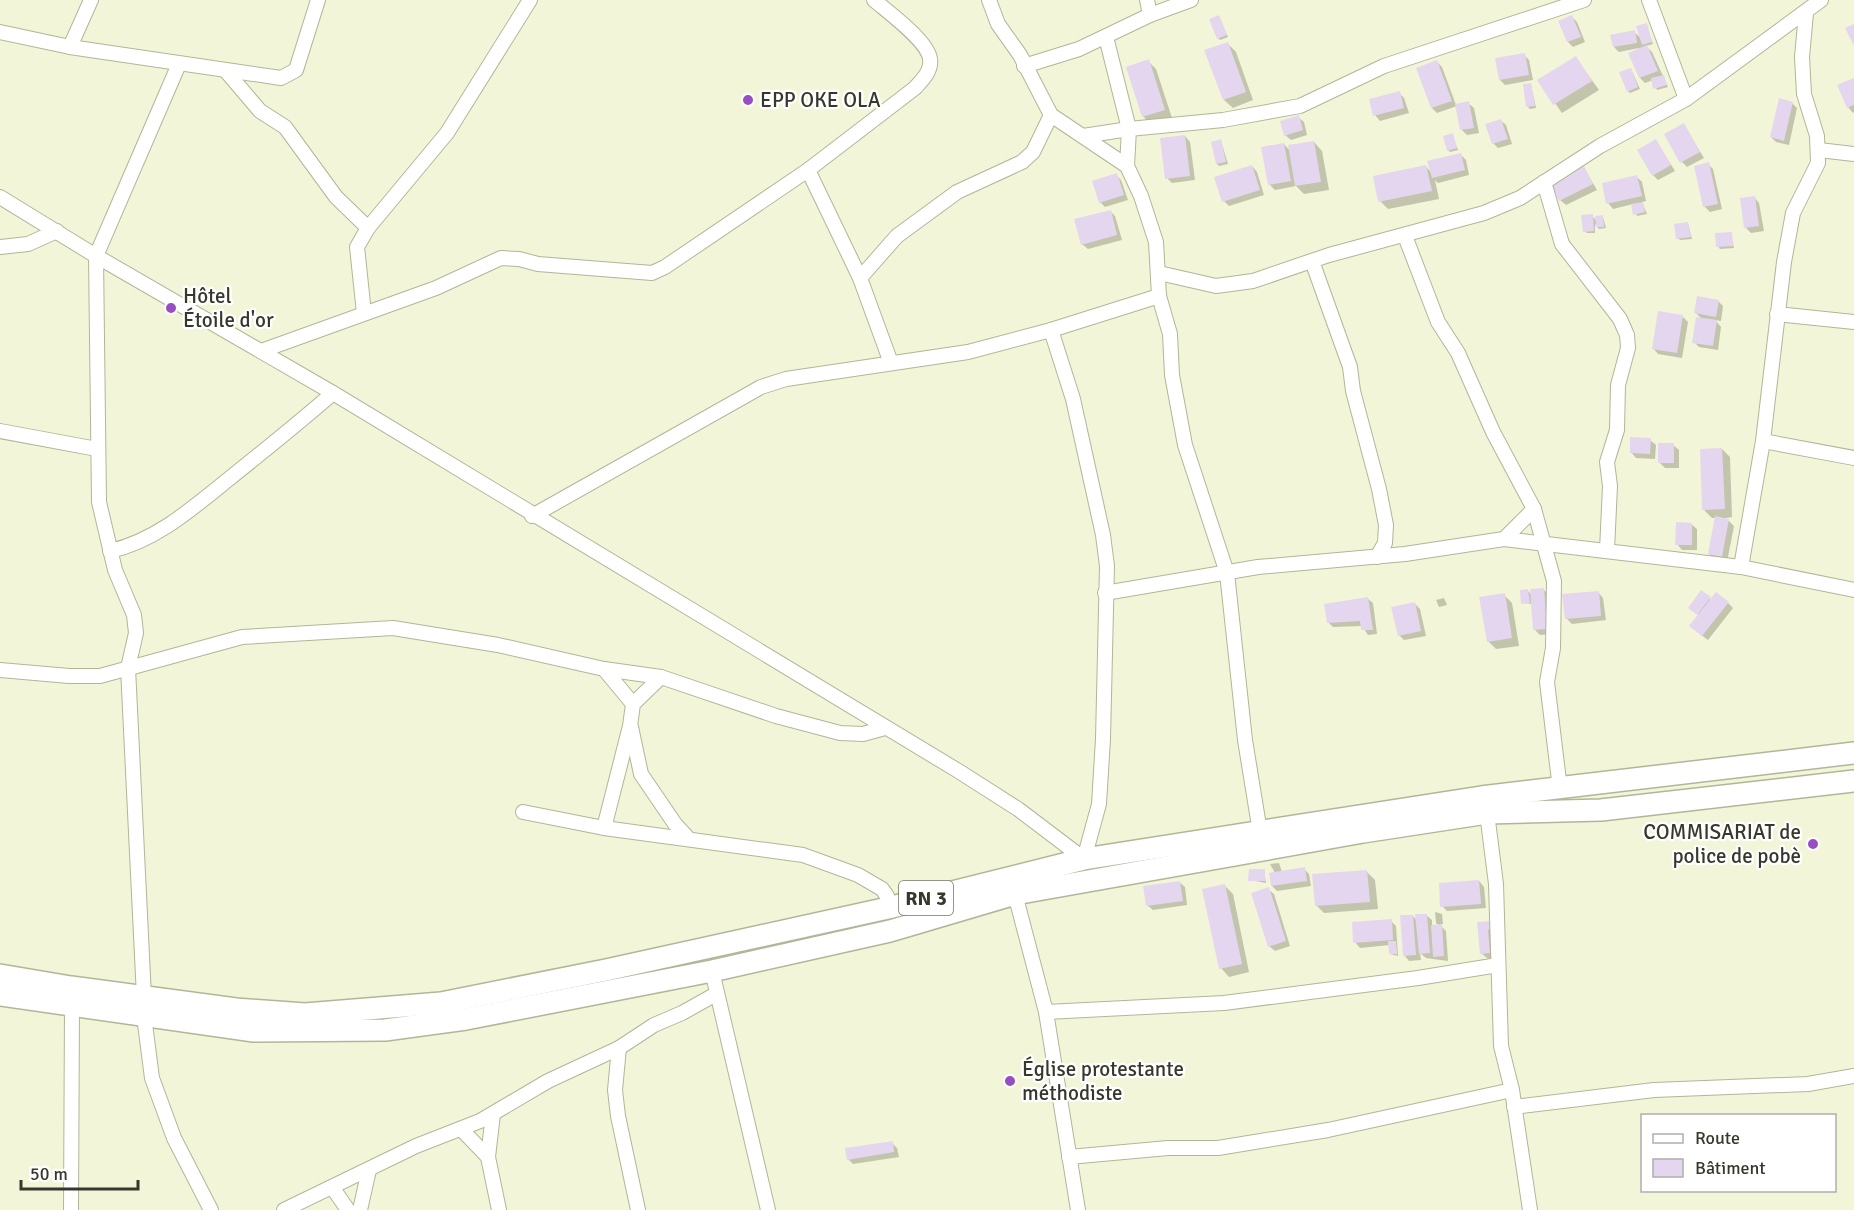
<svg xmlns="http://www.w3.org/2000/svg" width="1854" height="1210" viewBox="0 0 1854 1210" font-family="Signika,sans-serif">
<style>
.shadow{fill:#0003}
.building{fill:#e5d6f0}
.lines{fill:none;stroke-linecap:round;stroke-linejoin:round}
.street-casing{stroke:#b3b599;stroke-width:16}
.primary-casing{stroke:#b3b599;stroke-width:24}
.street{stroke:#fff;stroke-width:14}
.primary{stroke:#fff;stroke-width:21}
.poi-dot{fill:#974ec1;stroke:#fff;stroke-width:2}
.labels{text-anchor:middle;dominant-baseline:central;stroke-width:4.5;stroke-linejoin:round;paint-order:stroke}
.shield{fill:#fff;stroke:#73746b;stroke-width:1.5}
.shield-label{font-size:20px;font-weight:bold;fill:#37382c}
.poi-label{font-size:21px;fill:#37382c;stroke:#fff;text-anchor:start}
</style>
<rect width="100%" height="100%" fill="#f3f5d8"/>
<g class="shadow">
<polygon points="1219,17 1228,37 1220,40 1218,38"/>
<polygon points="1572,17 1577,22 1585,42 1573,47 1568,42"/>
<polygon points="1646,25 1653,44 1646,46 1652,52 1668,87 1657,90 1653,80 1645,83 1640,78 1639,48 1619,52 1614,47 1634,32 1642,39"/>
<polygon points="1228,44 1236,52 1253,100 1233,108 1224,100 1206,51"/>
<polygon points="1524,55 1529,60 1533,80 1505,85 1500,80"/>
<polygon points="1576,58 1599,90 1562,113 1539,81"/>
<polygon points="1148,61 1156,69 1172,118 1151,125 1143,116"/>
<polygon points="1437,62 1442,67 1456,105 1468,103 1474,108 1479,133 1467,135 1462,130 1457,106 1437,113 1432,108"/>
<polygon points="1631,69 1640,89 1630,93 1628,91"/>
<polygon points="1854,80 1854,112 1853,113 1848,107 1839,86"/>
<polygon points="1531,85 1536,108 1530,109 1528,107"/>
<polygon points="1399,93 1404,98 1409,113 1380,121 1375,115"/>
<polygon points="1792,103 1797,108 1789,145 1776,142 1771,137"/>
<polygon points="1298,117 1304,122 1307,135 1291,140 1285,135"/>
<polygon points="1500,120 1506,125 1512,144 1498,148 1493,143"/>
<polygon points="1684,125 1704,158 1687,167 1682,162"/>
<polygon points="1452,135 1458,150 1450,152 1448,150"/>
<polygon points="1185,136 1190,142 1195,180 1172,183 1167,178"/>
<polygon points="1221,141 1228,164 1219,166 1217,164"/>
<polygon points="1656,141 1675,171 1658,180 1653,175"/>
<polygon points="1314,142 1322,151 1329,190 1304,194 1296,186 1275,190 1270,185 1284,144 1290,151"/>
<polygon points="1460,154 1466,160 1469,175 1438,183 1435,180 1439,199 1388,209 1380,201 1426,167 1432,173"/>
<polygon points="1708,164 1713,169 1722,209 1710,212 1704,206"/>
<polygon points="1252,166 1257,172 1264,195 1229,206 1224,201"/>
<polygon points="1584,168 1597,190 1566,205 1560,200"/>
<polygon points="1116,175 1121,180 1128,200 1105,207 1100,202"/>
<polygon points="1637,177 1642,182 1646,201 1642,202 1647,214 1637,216 1633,204 1613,209 1608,203"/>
<polygon points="1754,197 1759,203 1764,231 1751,233 1746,228"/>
<polygon points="1110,211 1115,216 1122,240 1088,249 1082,244"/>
<polygon points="1592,216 1597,221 1603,217 1606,228 1599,229 1595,224 1595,233 1587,233 1584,231"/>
<polygon points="1688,223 1692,239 1680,240 1678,238"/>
<polygon points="1731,234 1734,248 1720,249 1718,246"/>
<polygon points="1718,301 1723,306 1721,321 1715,320 1721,327 1718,350 1699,347 1694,342 1702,319 1695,312"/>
<polygon points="1683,317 1688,322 1682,358 1658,354 1653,348"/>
<polygon points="1650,440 1656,445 1655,459 1636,458 1631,452"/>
<polygon points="1673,445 1679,450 1679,468 1665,468 1660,463"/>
<polygon points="1722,449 1730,457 1732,517 1720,519 1729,521 1734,526 1727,562 1715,559 1709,554 1716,518 1712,518 1704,510"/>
<polygon points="1691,524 1697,529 1697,550 1682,550 1677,544"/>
<polygon points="1543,589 1548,594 1551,634 1540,635 1534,629 1533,604 1523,603 1527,590 1532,595"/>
<polygon points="1598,592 1603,598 1606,620 1572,624 1566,618"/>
<polygon points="1702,592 1712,601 1728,603 1733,608 1708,640 1696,631 1700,616 1690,607"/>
<polygon points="1504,595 1512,603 1519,646 1496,649 1488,641"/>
<polygon points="1367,598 1373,603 1377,634 1368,635 1362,626 1333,627 1328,622"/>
<polygon points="1444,598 1447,605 1439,607 1436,600"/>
<polygon points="1415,604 1420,609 1426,636 1404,640 1399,635"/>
<polygon points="1279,863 1282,872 1304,869 1309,874 1311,886 1277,891 1272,886 1275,873 1270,864"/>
<polygon points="1264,870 1266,883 1250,880"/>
<polygon points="1367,872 1375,880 1378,909 1324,913 1316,905"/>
<polygon points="1479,881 1484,887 1486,908 1447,911 1442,906"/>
<polygon points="1179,882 1185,887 1187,905 1153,910 1147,905"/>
<polygon points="1225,886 1233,894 1249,972 1229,977 1221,968"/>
<polygon points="1268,889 1274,894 1290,946 1275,951 1269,946"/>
<polygon points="1435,912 1442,914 1443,924 1440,925 1446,931 1448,961 1426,958 1420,953 1421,960 1409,961 1404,955 1413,916 1417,921 1426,915 1432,920 1432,927 1440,926 1436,923"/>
<polygon points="1391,921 1396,926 1398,956 1390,954 1390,945 1360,948 1355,942"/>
<polygon points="1490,923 1494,958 1487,958 1481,953 1479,924"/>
<polygon points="892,1143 897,1148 899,1157 853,1164 848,1159"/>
</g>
<g class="building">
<polygon points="1219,15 1227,35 1217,39 1209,19"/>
<polygon points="1572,15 1581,37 1567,42 1558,21"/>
<polygon points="1647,23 1652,42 1642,45 1636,26"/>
<polygon points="1854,24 1854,46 1845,28"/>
<polygon points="1635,30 1637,43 1613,47 1610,35"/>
<polygon points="1228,42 1246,92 1223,100 1204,50"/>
<polygon points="1647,45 1658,71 1639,78 1628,53"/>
<polygon points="1525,53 1529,75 1499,80 1495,58"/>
<polygon points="1576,56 1592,81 1553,105 1537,80"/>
<polygon points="1149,59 1165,110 1142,117 1126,67"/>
<polygon points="1437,60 1452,101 1431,108 1416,68"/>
<polygon points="1631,68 1638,87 1627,92 1619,72"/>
<polygon points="1664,75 1667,85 1653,89 1651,78"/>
<polygon points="1854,78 1854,105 1847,108 1837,85"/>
<polygon points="1531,83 1535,106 1526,107 1523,84"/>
<polygon points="1400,91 1404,108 1373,116 1369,99"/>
<polygon points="1779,98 1793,102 1784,141 1770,137"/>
<polygon points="1469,101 1474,128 1460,130 1455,104"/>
<polygon points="1299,115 1303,130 1284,136 1280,121"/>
<polygon points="1501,119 1508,139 1492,144 1485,124"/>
<polygon points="1684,123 1700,152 1680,163 1664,134"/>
<polygon points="1453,133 1457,148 1447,151 1443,136"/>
<polygon points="1185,135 1190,176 1165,179 1160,138"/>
<polygon points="1221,139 1226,162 1216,164 1211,142"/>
<polygon points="1656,139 1671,165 1652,176 1637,150"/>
<polygon points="1314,141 1321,182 1295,186 1288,145"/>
<polygon points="1284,143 1291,181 1268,185 1261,147"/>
<polygon points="1461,153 1465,170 1432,178 1427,161"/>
<polygon points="1709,162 1718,204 1703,207 1694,166"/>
<polygon points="1252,165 1260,190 1222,202 1214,177"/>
<polygon points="1426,165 1432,191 1378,202 1373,176"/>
<polygon points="1584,166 1593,184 1559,201 1550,183"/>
<polygon points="1117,173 1124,195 1099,203 1092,181"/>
<polygon points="1637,175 1642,196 1606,204 1602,183"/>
<polygon points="1755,196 1759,226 1744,228 1740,198"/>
<polygon points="1643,202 1645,212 1633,215 1631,204"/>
<polygon points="1111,210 1117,235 1081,245 1074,219"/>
<polygon points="1593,214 1594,231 1583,232 1581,215"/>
<polygon points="1603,215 1604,227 1596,227 1595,216"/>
<polygon points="1688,222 1691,237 1676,239 1674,224"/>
<polygon points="1732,232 1733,246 1716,247 1715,233"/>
<polygon points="1697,296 1719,300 1716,317 1694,313"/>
<polygon points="1658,311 1683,315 1677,353 1652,349"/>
<polygon points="1696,317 1717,320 1713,346 1692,343"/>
<polygon points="1630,437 1651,438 1650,454 1630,453"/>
<rect x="1658" y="443" width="16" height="20"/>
<polygon points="1722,448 1725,509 1702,510 1700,449"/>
<polygon points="1715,516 1729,519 1722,557 1708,554"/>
<polygon points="1676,522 1692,523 1692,545 1675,545"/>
<polygon points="1544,588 1547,629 1533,630 1530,589"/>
<polygon points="1528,589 1530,603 1521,604 1520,590"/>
<polygon points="1701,590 1711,597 1697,615 1688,608"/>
<polygon points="1599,591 1601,616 1565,619 1562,594"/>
<polygon points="1716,592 1729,602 1702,636 1689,626"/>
<polygon points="1505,593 1512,638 1487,642 1479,597"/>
<polygon points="1368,597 1373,630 1361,630 1360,621 1327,623 1324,604"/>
<polygon points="1415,602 1421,631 1398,636 1391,607"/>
<polygon points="1305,867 1307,881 1271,886 1269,873"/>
<polygon points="1249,869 1265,869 1265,881 1248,881"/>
<polygon points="1367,870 1370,902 1315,906 1312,874"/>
<polygon points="1479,880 1481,904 1440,907 1439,883"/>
<polygon points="1180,881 1183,901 1146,906 1143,886"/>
<polygon points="1225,884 1242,964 1219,969 1202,889"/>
<polygon points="1269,887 1286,941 1268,947 1251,893"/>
<polygon points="1415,914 1427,914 1430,953 1419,954"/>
<polygon points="1400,915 1413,915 1416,955 1403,956"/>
<polygon points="1392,919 1393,940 1353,943 1352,922"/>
<polygon points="1491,921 1491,929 1488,930 1490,953 1480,954 1477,922"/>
<polygon points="1442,924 1444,956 1433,957 1431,925"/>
<polygon points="1388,941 1396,941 1397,954 1389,954"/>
<polygon points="893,1141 894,1152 847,1160 845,1148"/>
</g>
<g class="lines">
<defs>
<g id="street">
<polyline points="989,0 998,24 1020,55 1051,115 1127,166 1141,196 1156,242 1159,296 1170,334 1172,375 1185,445 1227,573 1245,740 1260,832"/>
<polyline points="1147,0 1150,15"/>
<polyline points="1649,0 1686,99"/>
<polyline points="0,32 70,47 281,78 296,70 318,0"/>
<polyline points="70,47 91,0"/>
<polyline points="1024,66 1079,49 1150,15 1191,0"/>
<polyline points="226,71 260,111 285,127 336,197 368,228"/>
<polyline points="1083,136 1129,129 1106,37"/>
<polyline points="1819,150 1854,154"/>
<polyline points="1127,166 1129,129 1223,120 1300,106 1384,66 1584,0"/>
<polyline points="808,170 860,278 891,363"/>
<polyline points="1544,182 1562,244 1620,319 1627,335 1628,348 1618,385 1617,430 1607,462 1610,486 1607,550"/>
<polyline points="0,197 96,256 333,393 960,772 1018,809 1084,859 1099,804 1103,739 1107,566 1103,535 1073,399 1051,330"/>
<polyline points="1405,236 1438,322 1458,353 1493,432 1534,509 1554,581 1553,648 1547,682 1560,789"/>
<polyline points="0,247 28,244 57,231"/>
<polyline points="1312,261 1350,367 1353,391 1379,489 1386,525 1385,543 1377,557"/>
<polyline points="1159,273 1216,286 1253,281 1329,255 1484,213 1520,198 1600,146 1686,99 1821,0"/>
<polyline points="860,278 897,236 957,192 1022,162 1033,152 1051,115"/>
<polyline points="364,313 357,247 368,228 447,133 530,0"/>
<polyline points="1777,314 1854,322"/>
<path d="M261,351l175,-63 65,-30 18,1 19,5 114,9 13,-6 143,-97 107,-82c7,-8 17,-17 15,-29 -2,-18 -42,-47 -56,-59"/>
<polyline points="0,431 97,449"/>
<polyline points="1763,441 1854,458"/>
<polyline points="532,516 761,387 786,379 968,352 1051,330 1159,296"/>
<polyline points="1504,539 1534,509"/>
<path d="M110,551c46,-10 84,-44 120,-73 35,-28 70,-56 103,-85"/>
<polyline points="1741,567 1763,441 1784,262 1793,213 1818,163 1817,136 1804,94 1802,57 1806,13"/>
<polyline points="1105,593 1258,567 1405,554 1504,539 1741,567 1854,590"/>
<polyline points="604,669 633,704"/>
<polyline points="0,670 69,676 100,676 242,637 393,628 498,645 604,669 661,677 776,716 840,733 863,734 885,728"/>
<polyline points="631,727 641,774 675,824 687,837"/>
<polyline points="523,812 604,828 803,855 858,875 882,889 887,896 888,908"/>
<polyline points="1487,813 1496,884 1501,1046 1512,1090 1530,1210"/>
<polyline points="604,828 630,726 633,704 661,677"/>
<polyline points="1015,894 1046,1012 1078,1210"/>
<polyline points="712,971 768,1210"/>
<polyline points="144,997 128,668 136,633 134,615 115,570 99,502 96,256 179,64"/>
<polyline points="1046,1012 1224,1003 1418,978 1498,965"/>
<polyline points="144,1016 152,1078 174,1138 211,1210"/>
<polyline points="619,1048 615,1090 618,1116 638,1210"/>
<polyline points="1514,1107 1654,1090 1808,1084 1854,1076"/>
<polyline points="493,1114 488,1157 499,1210"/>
<polyline points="462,1130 488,1157"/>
<polyline points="1069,1157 1168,1148 1218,1148 1328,1130 1512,1090"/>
<polyline points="332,1187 348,1210"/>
<polyline points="71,1210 72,1007"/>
<polyline points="284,1210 416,1146 480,1121 548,1081 619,1048 654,1025 682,1013 716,994"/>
<polyline points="360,1210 369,1170"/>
</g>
<g id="primary">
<polyline points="0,975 71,987 236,1009 305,1014 441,1003 606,970 888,908 1084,859 1481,797 1854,753"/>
<polyline points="0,995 254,1031 385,1030 466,1019 712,971 890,931 1015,894 1363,832 1487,813 1601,810 1854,781"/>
</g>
</defs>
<use href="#street" class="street-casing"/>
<use href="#primary" class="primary-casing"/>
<use href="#street" class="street"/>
<use href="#primary" class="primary"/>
</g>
<g class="poi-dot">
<circle cx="748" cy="100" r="6"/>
<circle cx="171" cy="308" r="6"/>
<circle cx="1813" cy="844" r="6"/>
<circle cx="1010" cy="1081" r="6"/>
</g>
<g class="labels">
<rect class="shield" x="899" y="881" width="54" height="34" rx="4.5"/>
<g class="shield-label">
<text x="926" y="898">RN 3</text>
</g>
<g class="poi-label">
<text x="760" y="100">EPP OKE OLA</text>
<text x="183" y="296">Hôtel<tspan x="183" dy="24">Étoile d'or</tspan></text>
<text x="1801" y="832" text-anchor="end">COMMISARIAT de<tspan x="1801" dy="24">police de pobè</tspan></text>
<text x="1022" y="1069">Église protestante<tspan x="1022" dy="24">méthodiste</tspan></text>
</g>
</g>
<rect x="1641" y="1114" width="195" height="78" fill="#ffffff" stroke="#afafab" stroke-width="1.5"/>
<rect x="1653" y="1134" width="30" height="9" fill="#ffffff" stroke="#afafab" stroke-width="1.5"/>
<text x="1695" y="1144" font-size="18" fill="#37382c">Route</text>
<rect x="1653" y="1159" width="30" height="18" fill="#e5d6f0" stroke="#afafab" stroke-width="1.5"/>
<text x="1695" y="1174" font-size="18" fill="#37382c">Bâtiment</text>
<path d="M21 1180v9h117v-9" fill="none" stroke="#37382c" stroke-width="3"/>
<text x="30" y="1180" font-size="18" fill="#37382c" stroke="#ffffff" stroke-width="4.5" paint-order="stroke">50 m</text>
</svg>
